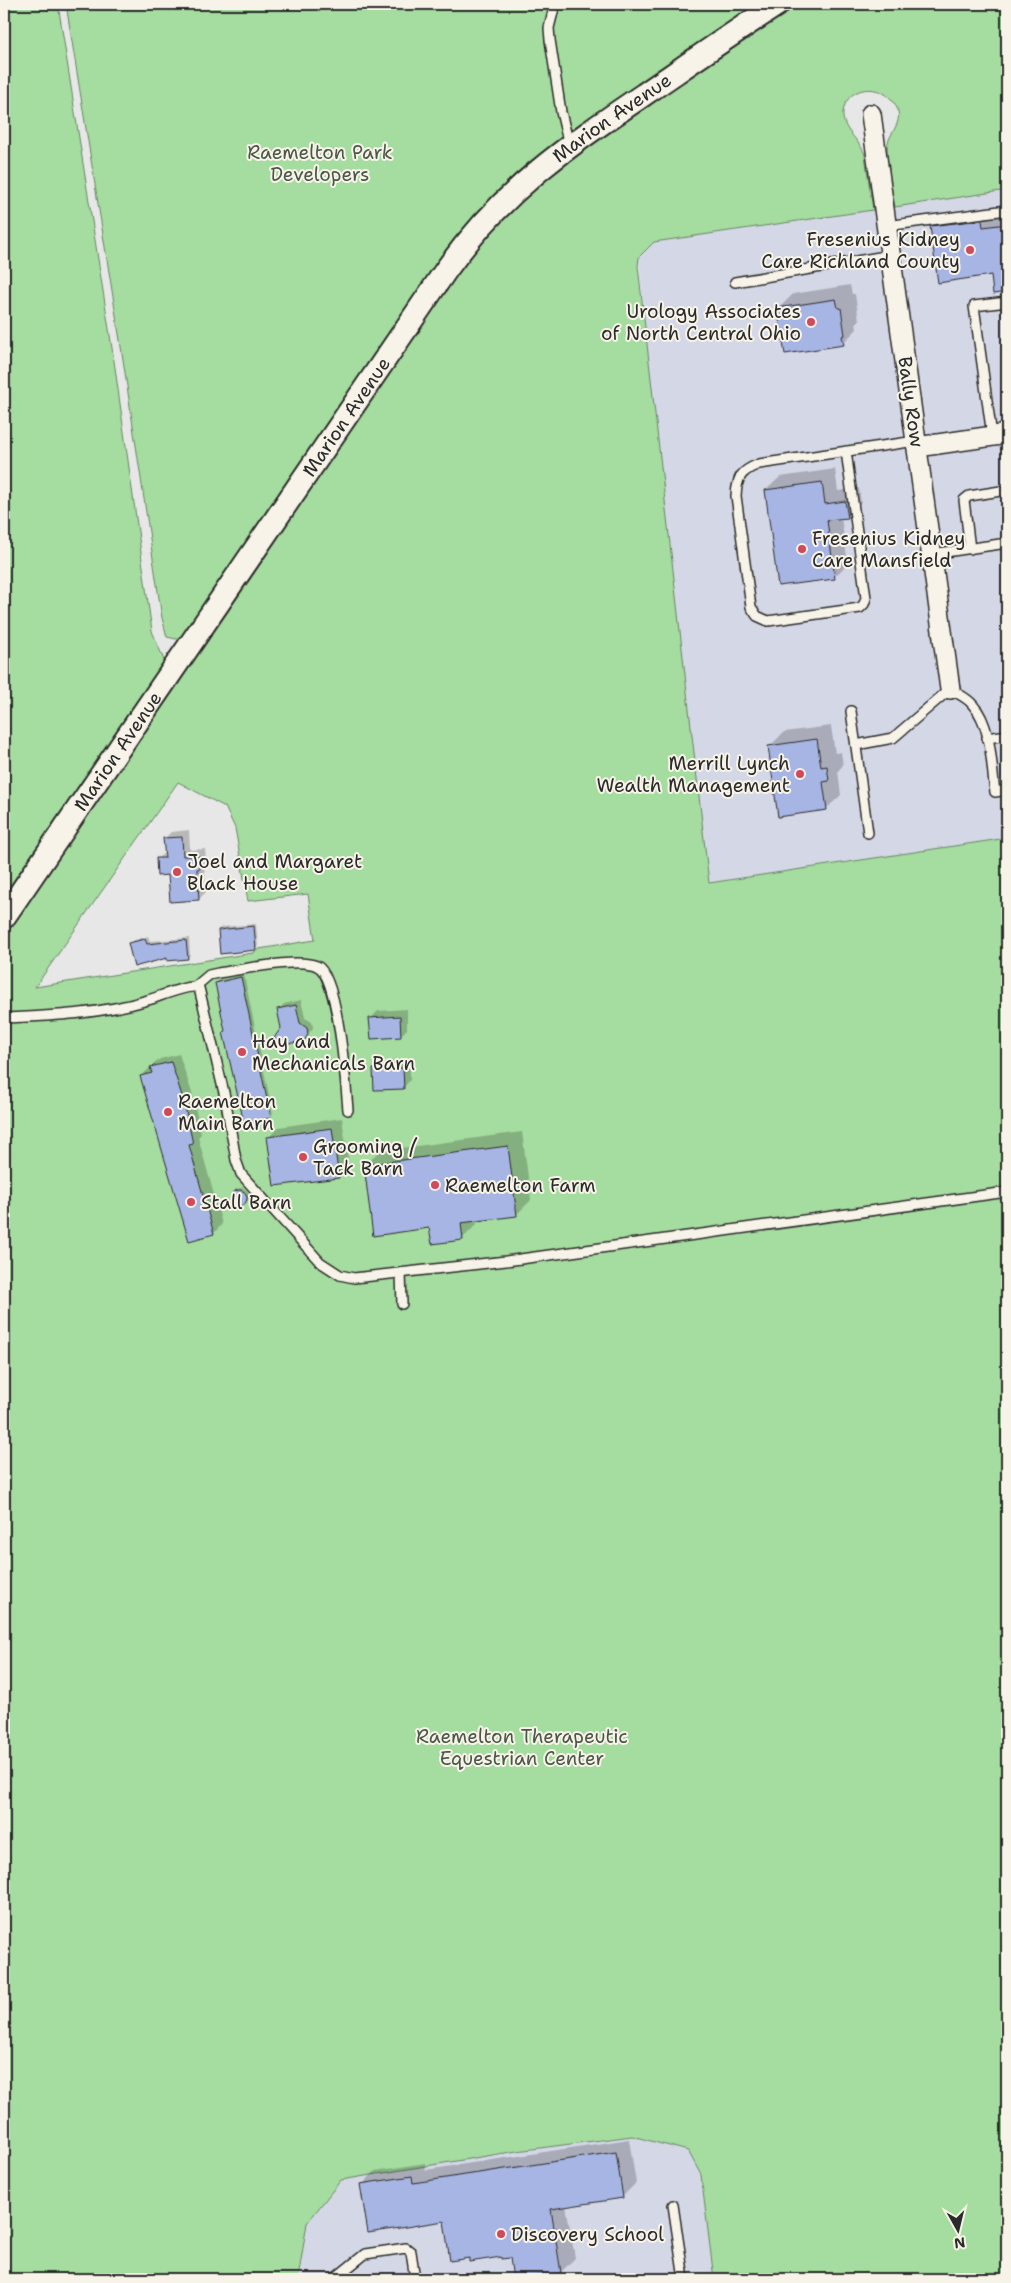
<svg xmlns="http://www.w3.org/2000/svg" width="1011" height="2283" viewBox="0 0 1011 2283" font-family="'Shantell Sans',sans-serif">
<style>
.built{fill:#d4d8e6}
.green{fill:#a5dc9f;stroke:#688465;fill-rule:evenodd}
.shadow{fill:#0003}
.building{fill:#a7b5e5;stroke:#2b2b2b}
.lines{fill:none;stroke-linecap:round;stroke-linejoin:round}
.service-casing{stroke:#2b2b2b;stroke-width:12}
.minor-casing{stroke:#2b2b2b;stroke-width:22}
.tertiary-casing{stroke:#2b2b2b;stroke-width:26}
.service{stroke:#f7f3e8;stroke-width:9}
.minor{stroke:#f7f3e8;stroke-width:19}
.tertiary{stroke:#f7f3e8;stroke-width:22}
.poi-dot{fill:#d1495b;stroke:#f7f3e8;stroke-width:2}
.labels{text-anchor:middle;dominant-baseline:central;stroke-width:4;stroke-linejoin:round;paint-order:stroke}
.street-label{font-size:19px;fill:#2b2b2b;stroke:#f7f3e8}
.park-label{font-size:19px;fill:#4a5748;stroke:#f7f3e8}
.poi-label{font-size:19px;fill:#2b2b2b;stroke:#f7f3e8;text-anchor:start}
</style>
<rect width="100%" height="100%" fill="#e7e7e7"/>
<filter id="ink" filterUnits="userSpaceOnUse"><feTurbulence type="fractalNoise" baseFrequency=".02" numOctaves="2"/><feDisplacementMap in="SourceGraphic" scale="10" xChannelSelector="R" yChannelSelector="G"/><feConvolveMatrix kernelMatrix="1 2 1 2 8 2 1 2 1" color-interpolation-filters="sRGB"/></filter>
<g filter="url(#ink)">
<g class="built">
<polygon points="1007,190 1007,838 709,883 649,377 639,258 654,242"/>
<polygon points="632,2136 688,2151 701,2175 714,2279 298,2279 307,2223 341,2180 377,2170"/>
</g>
<g class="green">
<polygon points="4,4 58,4 114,361 152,631 166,665 4,903"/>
<polygon points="66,4 760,4 549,148 186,637 176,639 167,637 162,618 122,353"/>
<path d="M797,4h210v186l-112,17c-3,-17 -11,-49 -7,-65 4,-11 13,-19 10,-31 -9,-29 -51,-29 -55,1 -2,18 17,27 22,43l8,55 -219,32 -15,15 -1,9 71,617 298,-45v1441h-293l-13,-104 -13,-24 -56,-15 -115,15 -176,29 -34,43 -9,56h-294v-1347l471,-685 60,-64 227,-158zM178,782l47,25 10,21 13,73 60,-7 7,46 -56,9 -6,4 -218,34z"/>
</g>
<g class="shadow">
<polygon points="995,207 996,214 1007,212 1007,291 994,293 992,274 931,227 945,213"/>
<polygon points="850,285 852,294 855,294 859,320 856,323 857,329 843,343 778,309 793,294"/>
<polygon points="835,469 838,491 859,488 861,503 847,517 841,517 848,564 834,577 766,490 780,477"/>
<polygon points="831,726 835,753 841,752 843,765 838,771 841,795 826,809 770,746 784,732"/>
<polygon points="189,830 190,850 205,849 206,861 204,863 206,892 199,899 169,874 157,859 165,852 164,839 171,832"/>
<polygon points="256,924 258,946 255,949 219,930 222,927"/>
<polygon points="148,936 150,941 189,938 190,955 187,958 168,957 129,944 132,941"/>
<polygon points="244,975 273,1114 270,1117 226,1030 216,983 219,980"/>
<polygon points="301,1000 305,1018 312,1022 313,1028 304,1039 282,1028 278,1010 284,1004"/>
<polygon points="407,1009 407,1029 400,1036 371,1018 378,1011"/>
<polygon points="179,1054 192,1093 201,1134 198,1137 222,1224 214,1233 141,1076 160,1059"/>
<polygon points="410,1061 410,1080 403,1088 374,1070 381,1063"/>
<polygon points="342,1118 349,1166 338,1176 269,1137 279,1127"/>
<polygon points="522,1132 531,1200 516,1215 476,1220 477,1224 462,1239 430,1227 365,1166 379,1151"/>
<circle cx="241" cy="1196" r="8"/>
<polygon points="629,2139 636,2183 622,2197 566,2205 575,2258 561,2272 514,2279 511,2256 470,2257 445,2220 362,2185 375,2171 425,2163 426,2170"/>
</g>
<g class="building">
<polygon points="982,220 983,227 1007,224 1007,292 993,294 991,275 938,283 930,226"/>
<polygon points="836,299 838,308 841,308 845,335 842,336 844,345 785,354 777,308"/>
<polygon points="822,482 825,504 845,501 848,518 827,520 835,579 778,586 765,490"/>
<polygon points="817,739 821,767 827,766 829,781 823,782 827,810 778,817 768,746"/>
<polygon points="182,837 183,856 199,856 200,869 197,869 199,900 170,902 168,875 157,876 156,858 165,858 163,838"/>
<polygon points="254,926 256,950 220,954 218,930"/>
<polygon points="145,939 147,944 186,940 188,959 167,961 167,958 134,967 128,943"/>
<polygon points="241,977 271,1118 244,1123 223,1032 225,1031 215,983"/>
<polygon points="296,1005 300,1023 307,1028 308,1034 305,1040 284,1045 274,1038 281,1028 277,1009"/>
<polygon points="400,1016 401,1037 371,1039 369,1018"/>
<polygon points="171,1062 184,1102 193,1144 189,1145 214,1234 189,1241 140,1076 152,1073 150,1067"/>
<polygon points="403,1068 404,1089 374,1090 373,1069"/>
<polygon points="332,1128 339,1178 274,1186 267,1137"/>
<polygon points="508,1146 517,1216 461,1223 463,1240 432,1244 429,1228 373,1236 364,1165"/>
<circle cx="239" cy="1198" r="8"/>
<polygon points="616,2152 623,2198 551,2209 561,2273 513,2279 510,2258 501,2259 501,2257 469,2262 469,2258 450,2261 444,2221 368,2233 360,2184 412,2176 413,2183"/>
</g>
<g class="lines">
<defs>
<g id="service">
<polyline points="555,4 549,28 550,40 561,112 569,145"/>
<polyline points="886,226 1007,210"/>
<polyline points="735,282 891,255"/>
<polyline points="992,436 974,306 1007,302"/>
<path d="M846,451l20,147 -2,6 -4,4 -92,13 -11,-5 -6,-9 -15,-111c1,-19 5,-25 23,-32l157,-23"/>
<polyline points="970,549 964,500 969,496 1007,490"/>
<polyline points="932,554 1007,543"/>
<polyline points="851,711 868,833"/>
<polyline points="987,738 1007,735"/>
<path d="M856,745l37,-7 57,-49c8,5 18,9 23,16 19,21 18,60 22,87l12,-2"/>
<path d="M196,986l13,-11 9,-2c23,-3 80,-16 99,-7 21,9 29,119 31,144"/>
<path d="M4,1018c48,-2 97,-4 144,-18 11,-3 42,-17 51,-12l26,109 11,63 5,14 79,88 20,13 14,3 152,-17 501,-69"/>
<polyline points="401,1273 402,1304"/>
<polyline points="673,2205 684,2279"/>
<polyline points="334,2279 365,2254 406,2248 411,2252 415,2279"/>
</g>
<g id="minor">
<polyline points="871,114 950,689"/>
<polyline points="917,447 1007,434"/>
</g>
<g id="tertiary">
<path id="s1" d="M4,917l442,-647c58,-81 119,-122 200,-177 44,-30 87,-60 132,-89"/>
</g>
</defs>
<use href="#service" class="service-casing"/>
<use href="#minor" class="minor-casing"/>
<use href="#tertiary" class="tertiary-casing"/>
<use href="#service" class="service"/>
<use href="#minor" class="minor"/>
<use href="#tertiary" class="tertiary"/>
</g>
</g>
<g class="poi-dot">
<circle cx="970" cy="250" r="5"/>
<circle cx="811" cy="322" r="5"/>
<circle cx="802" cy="549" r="5"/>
<circle cx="800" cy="774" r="5"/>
<circle cx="177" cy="872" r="5"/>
<circle cx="242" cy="1052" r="5"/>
<circle cx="168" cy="1112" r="5"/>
<circle cx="303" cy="1157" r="5"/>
<circle cx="435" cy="1185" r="5"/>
<circle cx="191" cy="1202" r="5"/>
<circle cx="501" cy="2234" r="5"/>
</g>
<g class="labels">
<g class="street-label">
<text stroke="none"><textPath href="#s1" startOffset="1010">Marion Avenue</textPath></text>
<text transform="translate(911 402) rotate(82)">Bally Row</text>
<text stroke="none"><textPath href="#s1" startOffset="606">Marion Avenue</textPath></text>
<text stroke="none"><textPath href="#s1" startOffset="201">Marion Avenue</textPath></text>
</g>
<g class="park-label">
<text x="320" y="152">Raemelton Park<tspan x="320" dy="22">Developers</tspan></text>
<text x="522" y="1736">Raemelton Therapeutic<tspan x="522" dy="22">Equestrian Center</tspan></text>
</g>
<g class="poi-label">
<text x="960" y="239" text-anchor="end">Fresenius Kidney<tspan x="960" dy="22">Care Richland County</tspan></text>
<text x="801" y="311" text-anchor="end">Urology Associates<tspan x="801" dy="22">of North Central Ohio</tspan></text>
<text x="812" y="538">Fresenius Kidney<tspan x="812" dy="22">Care Mansfield</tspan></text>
<text x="790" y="763" text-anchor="end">Merrill Lynch<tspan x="790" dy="22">Wealth Management</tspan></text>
<text x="187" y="861">Joel and Margaret<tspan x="187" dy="22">Black House</tspan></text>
<text x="252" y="1041">Hay and<tspan x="252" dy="22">Mechanicals Barn</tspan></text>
<text x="178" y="1101">Raemelton<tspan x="178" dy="22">Main Barn</tspan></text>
<text x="313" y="1146">Grooming /<tspan x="313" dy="22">Tack Barn</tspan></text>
<text x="445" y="1185">Raemelton Farm</text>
<text x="201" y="1202">Stall Barn</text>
<text x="511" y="2234">Discovery School</text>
</g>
</g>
<rect width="1011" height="2283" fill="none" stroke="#f7f3e8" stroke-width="20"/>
<rect x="10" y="10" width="991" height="2263" fill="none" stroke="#2b2b2b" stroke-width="2" filter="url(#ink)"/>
<g transform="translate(958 2230) rotate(172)" stroke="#f7f3e8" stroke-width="4" paint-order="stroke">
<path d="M0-4L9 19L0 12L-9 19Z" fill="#2b2b2b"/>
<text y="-8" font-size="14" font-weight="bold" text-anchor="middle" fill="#2b2b2b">N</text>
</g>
</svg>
